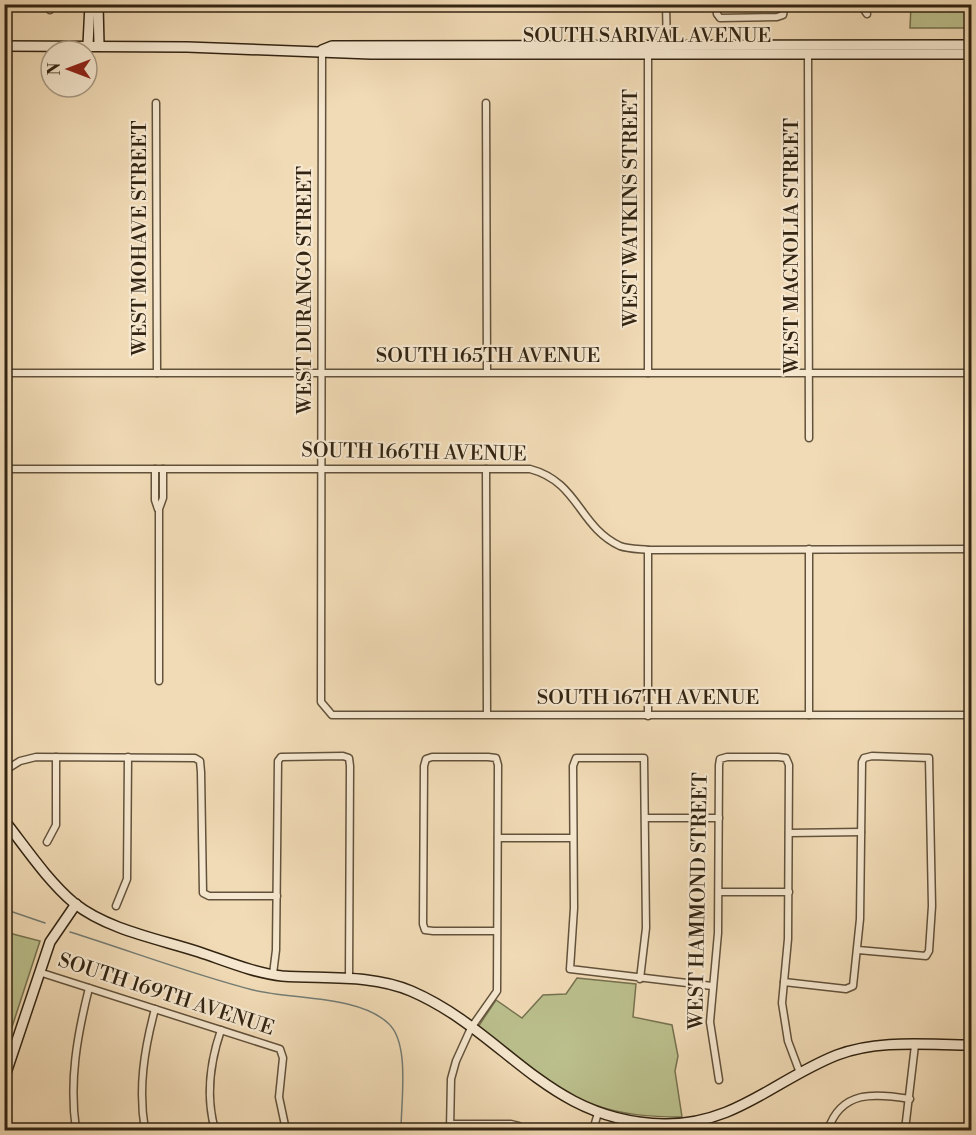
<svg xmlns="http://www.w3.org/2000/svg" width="976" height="1135" viewBox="0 0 976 1135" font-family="'Libre Bodoni',serif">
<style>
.green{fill:#bbc08d;stroke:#767250;stroke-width:1.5}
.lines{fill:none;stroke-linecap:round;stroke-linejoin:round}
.stream{stroke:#737d76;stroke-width:1.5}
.street-casing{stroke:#62523b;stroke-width:9}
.secondary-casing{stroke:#322412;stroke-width:12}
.street{stroke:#f6e8d0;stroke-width:6}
.secondary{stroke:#f6e8d0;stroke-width:9}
.labels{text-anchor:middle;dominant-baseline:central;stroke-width:4.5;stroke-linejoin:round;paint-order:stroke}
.street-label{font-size:20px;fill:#322412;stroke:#f6e8d0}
</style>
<rect width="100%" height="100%" fill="#f1dbb6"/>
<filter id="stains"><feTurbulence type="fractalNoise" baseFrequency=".00333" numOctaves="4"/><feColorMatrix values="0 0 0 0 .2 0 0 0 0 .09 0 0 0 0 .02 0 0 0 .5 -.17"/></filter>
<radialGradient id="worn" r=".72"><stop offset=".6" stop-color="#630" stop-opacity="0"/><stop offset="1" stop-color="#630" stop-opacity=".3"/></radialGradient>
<g class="green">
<polygon points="911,5 971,5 971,28 910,28"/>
<polygon points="5,932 40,941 11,1030 5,1024"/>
<path d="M577,978l59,6 -3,33 39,8 6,31 -3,15 7,46c-31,0 -61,-2 -90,-13 -37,-13 -82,-54 -114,-77l18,-27 26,18 21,-23 23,-1z"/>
</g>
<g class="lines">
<g class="stream">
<polyline points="4,909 45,923"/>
<path d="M70,932c61,19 121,42 183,58 40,10 106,5 136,34 21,20 12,78 12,106"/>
</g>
<defs>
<g id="street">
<polyline points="47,4 50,10"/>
<polyline points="666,4 667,49"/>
<polyline points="716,4 717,14 720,18 777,17 783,15 785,4"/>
<polyline points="860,4 867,14"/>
<polyline points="322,51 321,702 332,715 972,715"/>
<polyline points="648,52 648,373"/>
<polyline points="808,54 809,438"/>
<polyline points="156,103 157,373"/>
<polyline points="486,103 487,372"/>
<polyline points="4,373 972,373"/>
<path d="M4,469h526c49,13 48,57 90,77 8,3 19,3 28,4l324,-1"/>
<polyline points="155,469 155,500 158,509"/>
<polyline points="486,469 487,714"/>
<polyline points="809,549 809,715"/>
<polyline points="648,550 648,716"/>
<polyline points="159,681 159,509 163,498 163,469"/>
<polyline points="4,771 20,761 36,757 195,758 200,761 201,772 203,893 209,896 277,896"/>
<polyline points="646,818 719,818"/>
<polyline points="789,833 861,832"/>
<polyline points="498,838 572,838"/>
<polyline points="47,842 56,825 56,757"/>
<polyline points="719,892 789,892"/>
<polyline points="116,906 127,879 128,757"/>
<polyline points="39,972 280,1049 283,1058 279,1097 286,1130"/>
<polyline points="273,974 276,950 278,761 281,757 343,756 349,758 350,766 349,979"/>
<polyline points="640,979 646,928 644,758 576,758 573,766 574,908 570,969 712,986"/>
<polyline points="784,982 846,989 853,986 860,919 862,762 864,758 872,756 929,758 932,906 929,951 926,956 858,950"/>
<polyline points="719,1080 710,1022 718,933 719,765 720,759 727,757 778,757 786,758 789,765 788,939 782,1003 788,1041 800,1073"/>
<polyline points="450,1124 511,1124 519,1126 520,1130"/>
<polyline points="56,1130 75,1127"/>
<path d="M76,1130c-7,-49 1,-94 13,-142"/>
<path d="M145,1130c-7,-41 -1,-80 10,-121"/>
<path d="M215,1130c-9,-32 -5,-68 6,-100"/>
<polyline points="450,1130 451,1079 456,1061 471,1028 497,991 498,765 496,758 488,757 432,757 426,759 424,766 423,924 425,930 433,931 497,931"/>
<polyline points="593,1130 598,1113"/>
<path d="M828,1130c13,-40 47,-37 82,-31"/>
<polyline points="905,1130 915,1045"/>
</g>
<g id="secondary">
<polyline points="98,4 99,45"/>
<polyline points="88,45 90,4"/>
<polyline points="4,46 187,47 371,54 972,54"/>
<polyline points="322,50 332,46 972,45"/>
<path d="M4,820c22,28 43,60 70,83 34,27 85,36 125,49 27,9 55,21 83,24 43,3 89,-2 129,15 95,41 136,131 253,133 71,1 112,-45 173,-69 42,-16 91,-10 135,-10"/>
<polyline points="4,1079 50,942 76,904"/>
</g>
</defs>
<use href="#street" class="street-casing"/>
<use href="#secondary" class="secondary-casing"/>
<use href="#street" class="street"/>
<use href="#secondary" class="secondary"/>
</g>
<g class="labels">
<g class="street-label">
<text x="647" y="36">SOUTH SARIVAL AVENUE</text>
<text transform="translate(631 208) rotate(-90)">WEST WATKINS STREET</text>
<text transform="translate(140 238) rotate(-90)">WEST MOHAVE STREET</text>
<text transform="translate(792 246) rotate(-90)">WEST MAGNOLIA STREET</text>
<text transform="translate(305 290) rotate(-90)">WEST DURANGO STREET</text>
<text x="488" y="356">SOUTH 165TH AVENUE</text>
<text transform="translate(414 453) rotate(1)">SOUTH 166TH AVENUE</text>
<text x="648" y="698">SOUTH 167TH AVENUE</text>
<text transform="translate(699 901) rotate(-89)">WEST HAMMOND STREET</text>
<text transform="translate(166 995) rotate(18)">SOUTH 169TH AVENUE</text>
</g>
</g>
<rect width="976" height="1135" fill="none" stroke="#f1dbb6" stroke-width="24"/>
<rect x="6" y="6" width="964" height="1123" fill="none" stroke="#322412" stroke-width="3"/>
<rect x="12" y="12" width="952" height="1111" fill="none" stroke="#322412" stroke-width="1.5"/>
<g transform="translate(69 69) rotate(270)"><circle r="28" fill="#f6e8d0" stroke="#a89a84" stroke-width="1.5"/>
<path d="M0-4.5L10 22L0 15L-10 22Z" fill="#8f2418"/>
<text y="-9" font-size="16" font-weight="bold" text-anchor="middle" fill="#322412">N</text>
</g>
<rect width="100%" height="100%" filter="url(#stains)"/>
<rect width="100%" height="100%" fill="url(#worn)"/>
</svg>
